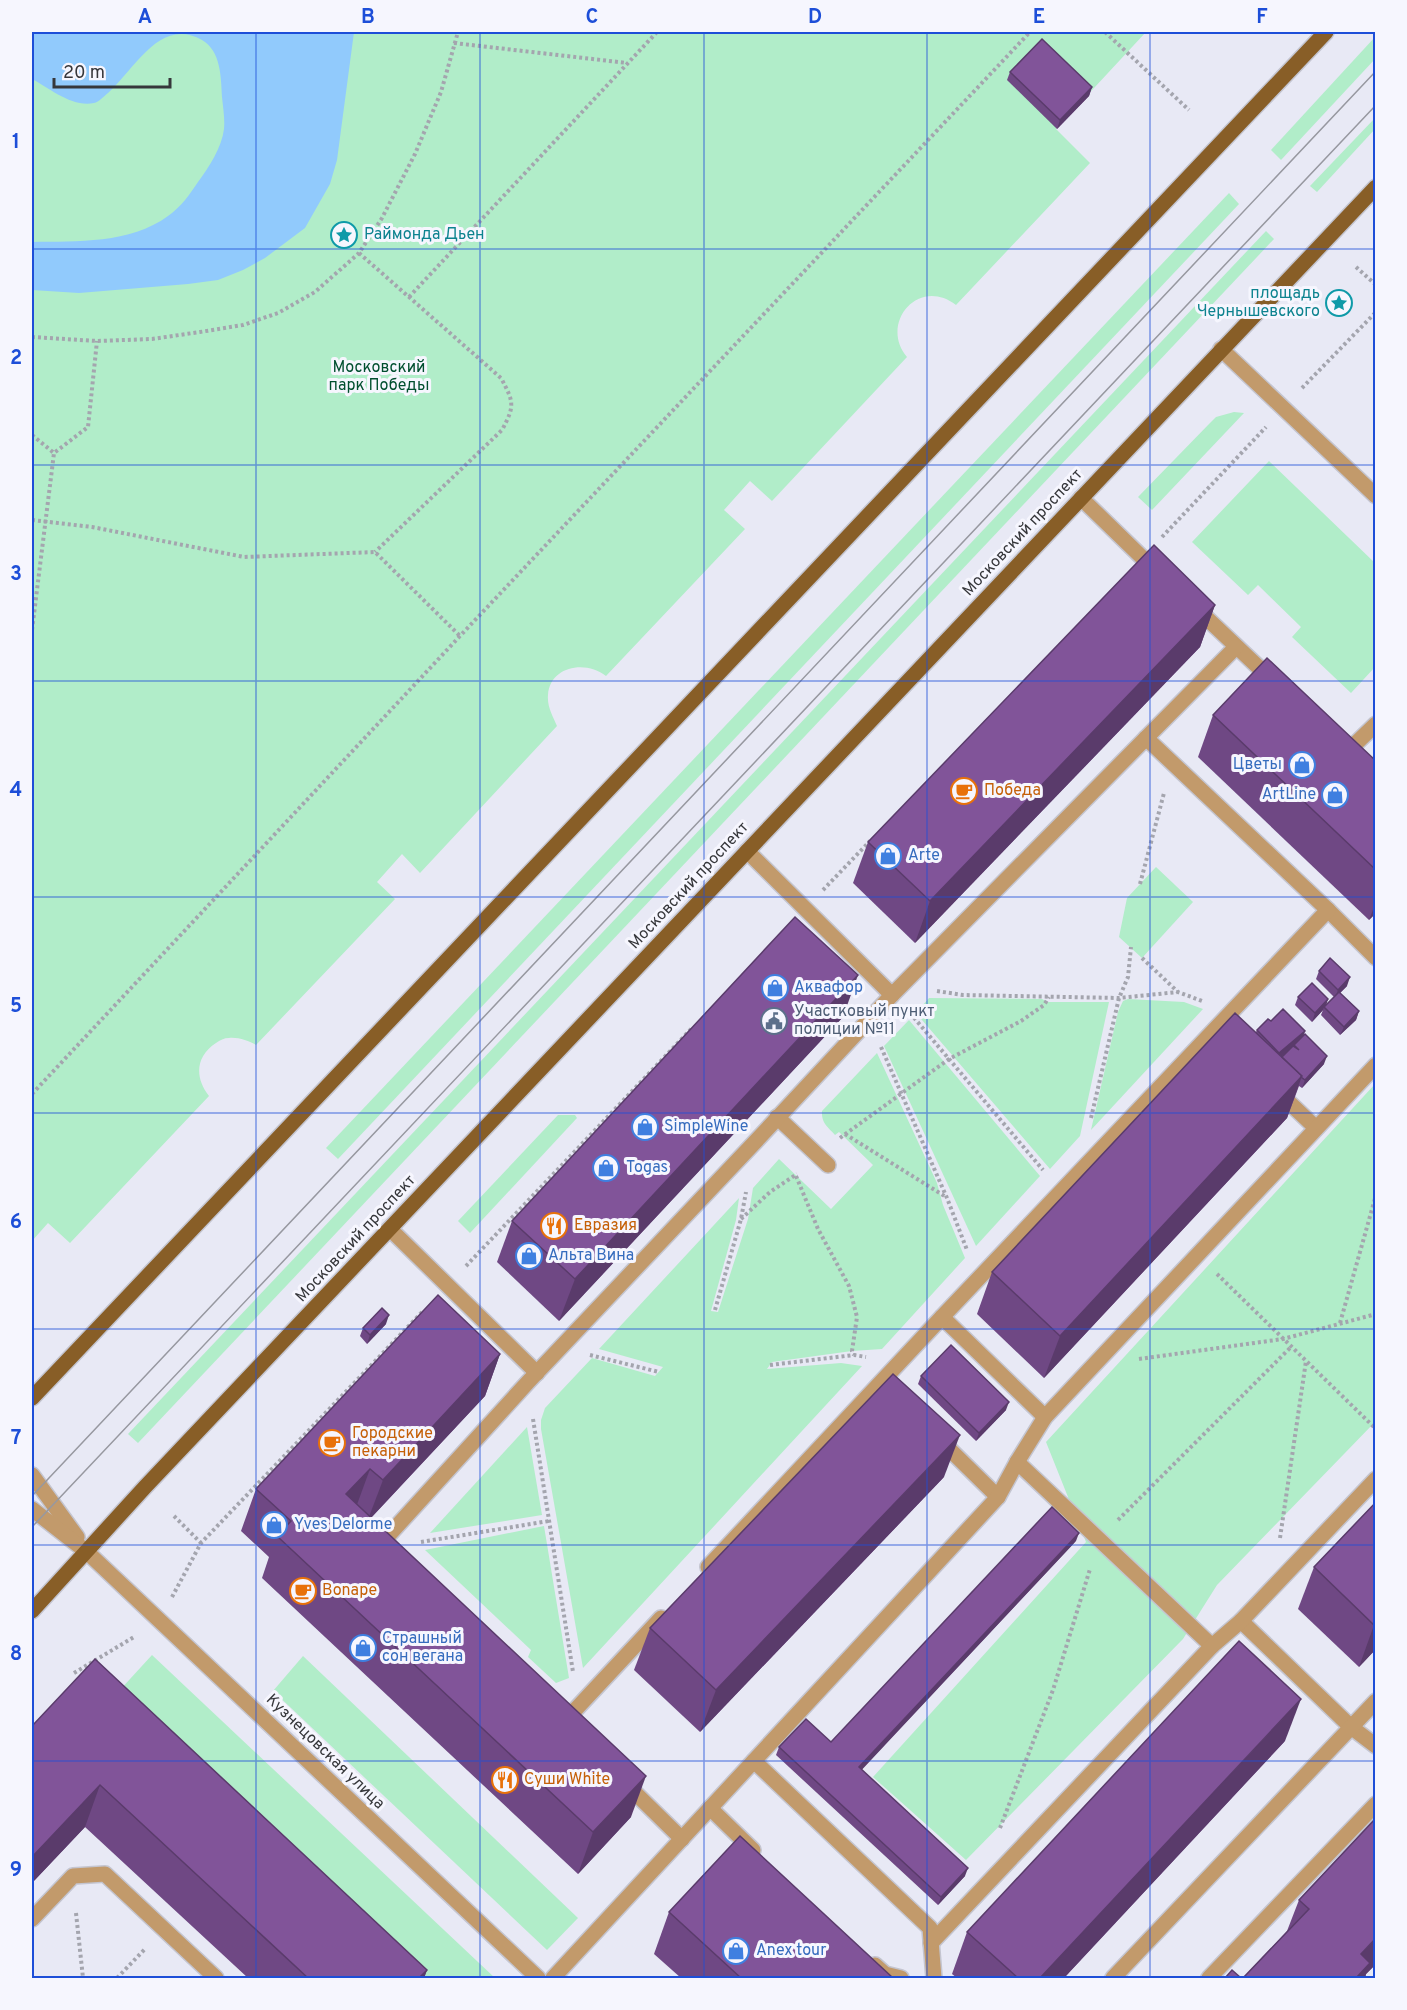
<svg xmlns="http://www.w3.org/2000/svg" width="1407" height="2010" viewBox="0 0 1407 2010" font-family="Overpass,sans-serif">
<style>
.green{fill:#b1edc9}
.water{fill:#91cafc}
.lines{fill:none;stroke-linecap:round;stroke-linejoin:round}
.service-casing{stroke:#c4c5d0;stroke-width:18}
.minor-casing{stroke:#c4c5d0;stroke-width:18}
.primary-casing{stroke:#c4c5d0;stroke-width:18}
.path{stroke:#a4a5ae;stroke-width:4;stroke-dasharray:3 3;stroke-linecap:butt}
.service{stroke:#c29a6b;stroke-width:15}
.minor{stroke:#c29a6b;stroke-width:15}
.primary{stroke:#885e27;stroke-width:15}
.tram{stroke:#9798a0;stroke-width:1.5}
.wall{fill:#6f4884}
.shaded-wall{fill:#5a3b6b}
.building{fill:#815499;stroke:#5a3b6b;stroke-width:1.5}
.grid{fill:none;stroke:#1d4ed8;stroke-width:1.5;stroke-opacity:0.55}
.labels{text-anchor:middle;dominant-baseline:central;stroke-width:6;stroke-linejoin:round;paint-order:stroke}
.culture-label{font-size:16px;fill:#0d838f;stroke:#f6f6fe;text-anchor:start}
.park-label{font-size:16px;fill:#014f2f;stroke:#f6f6fe}
.street-label{font-size:16px;fill:#36373b;stroke:#f6f6fe}
.shop-label{font-size:16px;fill:#366cbe;stroke:#f6f6fe;text-anchor:start}
.food-label{font-size:16px;fill:#c56008;stroke:#f6f6fe;text-anchor:start}
.service-label{font-size:16px;fill:#4e5e75;stroke:#f6f6fe;text-anchor:start}
.neatline{fill:none;stroke:#1d4ed8;stroke-width:2}
.grid-label{font-size:20px;text-anchor:middle;font-weight:bold;fill:#1d4ed8}
</style>
<rect width="100%" height="100%" fill="#e8e9f5"/>
<g class="green">
<path d="M32,32h1114l-90,97 34,34 -134,142c-38,-29 -77,19 -49,52l-135,144 -22,-20 -26,29 21,19 -139,147c-20,-16 -56,-10 -58,19 -1,12 5,21 9,31l-137,147 -18,-19 -25,28 18,17 -139,146c-7,-4 -18,-8 -27,-7 -5,0 -9,2 -13,5 -20,13 -22,34 -7,53l-139,147 -22,-20 -16,18z"/>
<polygon points="1375,37 1375,59 1281,160 1271,150"/>
<polygon points="1375,118 1375,129 1317,192 1310,186"/>
<polygon points="1229,193 1239,204 338,1159 326,1148"/>
<polygon points="1266,231 1274,239 138,1443 128,1434"/>
<polygon points="1234,412 1244,413 1152,510 1138,497 1210,423 1216,417"/>
<polygon points="1269,461 1375,563 1375,667 1351,693 1292,637 1301,627 1258,585 1248,595 1192,542"/>
<polygon points="1156,867 1193,902 1142,958 1119,937 1127,898"/>
<polygon points="929,998 1042,999 1048,1002 1109,1002 1080,1136 1050,1169 916,1013"/>
<polygon points="1128,999 1184,1002 1203,1009 1091,1130 1118,1012 1123,1001"/>
<polygon points="909,1020 1040,1176 976,1246 884,1046"/>
<path d="M877,1053l60,130 6,22 22,53 -83,91 -30,2 -80,11 -5,7 74,-6 21,3 -279,302 -42,-239v-9l4,-12 47,-50 63,18 8,-9 -64,-18 140,-151 -3,22 -25,91 7,1 30,-93 5,-31 26,-29 52,50 42,-44 -34,-33 -4,3c-7,-8 -14,-12 -13,-24z"/>
<polygon points="1375,1084 1375,1422 1217,1585 1183,1639 966,1860 873,1777 1086,1542 1046,1442"/>
<polygon points="558,1115 575,1115 577,1118 470,1233 458,1221"/>
<polygon points="527,1427 542,1515 430,1533"/>
<polygon points="544,1526 569,1678 556,1683 528,1657 531,1650 425,1550"/>
<polygon points="152,1655 495,1978 426,1978 119,1691"/>
<polygon points="303,1656 578,1918 547,1950 273,1691"/>
</g>
<path class="water" d="M32,32h322l-17,128 -7,24 -25,44 -40,30 -22,12 -25,10 -30,4 -109,9 -47,-3v-48c45,-1 98,2 136,-26 13,-9 22,-22 30,-34 11,-15 24,-35 26,-53 1,-10 -1,-22 -2,-32 -1,-20 -1,-46 -20,-57 -42,-24 -68,30 -94,53 -4,3 -9,9 -14,10 -21,5 -45,-15 -62,-24z"/>
<g class="lines">
<defs>
<g id="service">
<polyline points="1081,498 1156,571"/>
<polyline points="1196,608 1272,680"/>
<polyline points="1344,748 1347,752 1376,724"/>
<polyline points="747,851 892,995"/>
<polyline points="1328,910 1376,958"/>
<polyline points="1277,1091 1316,1128"/>
<polyline points="777,1117 828,1165"/>
<polyline points="390,1229 537,1373"/>
<polyline points="942,1317 1045,1417"/>
<polyline points="938,1438 998,1497"/>
<polyline points="1017,1462 1212,1646"/>
<polyline points="377,1548 528,1382 756,1141 892,995 1236,647"/>
<polyline points="708,1567 942,1317 1328,910 1146,738"/>
<polyline points="1241,1621 1351,1727 1376,1746"/>
<polyline points="563,1723 661,1618"/>
<polyline points="754,1761 930,1928 934,1978"/>
<polyline points="624,1782 682,1839"/>
<polyline points="710,1808 753,1850"/>
<polyline points="32,1919 73,1876 105,1874 216,1978"/>
<polyline points="931,1943 1212,1646 1241,1621 1376,1479"/>
<polyline points="875,1965 885,1974 901,1978"/>
<polyline points="553,1978 998,1497 1017,1462 1045,1417 1376,1065"/>
<polyline points="1113,1978 1376,1701"/>
<polyline points="1209,1978 1376,1804"/>
</g>
<g id="minor">
<polyline points="1221,349 1376,496"/>
<polyline points="32,1475 77,1537"/>
<polyline points="32,1509 87,1552 538,1978"/>
</g>
<g id="primary">
<polyline points="32,1398 1326,32"/>
<polyline points="32,1611 145,1487 1376,187"/>
</g>
</defs>
<use href="#service" class="service-casing"/>
<use href="#minor" class="minor-casing"/>
<use href="#primary" class="primary-casing"/>
<g class="path">
<polyline points="1105,32 1189,110"/>
<polyline points="454,43 627,63"/>
<path d="M359,253l142,125c13,24 14,28 1,52l-127,122"/>
<polyline points="1356,267 1376,285"/>
<polyline points="409,297 657,32"/>
<polyline points="32,337 97,341 152,339 200,332 243,325 278,313 315,292 359,253 382,218 415,154 441,92 458,32"/>
<polyline points="1302,388 1376,312"/>
<polyline points="32,435 54,453"/>
<polyline points="32,520 92,527 244,557 375,552 460,636"/>
<polyline points="1162,537 1266,427"/>
<polyline points="32,630 54,453 88,427 97,341"/>
<polyline points="1140,884 1164,793"/>
<polyline points="823,890 870,841"/>
<polyline points="1142,958 1178,992 1202,1001"/>
<polyline points="937,991 963,995 1119,998 1178,992"/>
<polyline points="910,1013 1043,1170"/>
<polyline points="881,1047 947,1198 967,1250"/>
<polyline points="32,1094 460,636 1030,32"/>
<polyline points="1091,1118 1119,998 1128,977 1131,947"/>
<polyline points="845,1134 946,1197"/>
<polyline points="840,1138 949,1059 1021,1021 1044,1005 1049,997"/>
<polyline points="796,1176 818,1229 849,1286 857,1317 852,1351 854,1355"/>
<polyline points="741,1219 770,1192 797,1174"/>
<polyline points="466,1266 692,1028"/>
<polyline points="1217,1274 1376,1429"/>
<polyline points="715,1310 741,1219 746,1192"/>
<polyline points="1340,1323 1376,1195"/>
<polyline points="590,1355 659,1372"/>
<polyline points="1139,1359 1283,1339 1376,1314"/>
<polyline points="770,1365 854,1355 866,1357"/>
<polyline points="533,1419 573,1672"/>
<polyline points="174,1516 201,1543"/>
<polyline points="1118,1520 1291,1347"/>
<polyline points="1280,1538 1306,1361"/>
<polyline points="421,1542 549,1521"/>
<polyline points="172,1597 201,1543 423,1311"/>
<polyline points="74,1673 134,1637"/>
<polyline points="1000,1828 1053,1690 1090,1569"/>
<polyline points="76,1913 83,1978"/>
<polyline points="117,1978 145,1949"/>
</g>
<use href="#service" class="service"/>
<use href="#minor" class="minor"/>
<use href="#primary" class="primary"/>
<g class="tram">
<polyline points="32,1496 1376,71"/>
<polyline points="32,1527 1376,105"/>
</g>
</g>
<g class="wall">
<polygon points="1010,72 1092,87 1089,96 1057,129 1007,80"/>
<polygon points="1215,605 1200,647 915,943 853,883 868,842"/>
<polygon points="1213,715 1376,761 1376,913 1369,920 1198,757"/>
<polygon points="1319,971 1347,986 1340,993 1359,1011 1356,1020 1340,1035 1321,1015 1323,1010 1312,1022 1295,1005 1298,997 1328,999 1326,1005 1334,997 1316,979"/>
<polygon points="843,1017 559,1321 497,1262 512,1221"/>
<polygon points="1271,1021 1305,1031 1303,1036 1324,1064 1302,1088 1299,1086 1287,1118 1044,1378 977,1314 992,1272 1256,1032 1257,1030"/>
<polygon points="386,1324 367,1344 360,1336 363,1328"/>
<polygon points="500,1354 485,1396 371,1518 631,1817 578,1874 262,1578 269,1557 241,1531 256,1489"/>
<polygon points="921,1376 1006,1410 976,1441 918,1384"/>
<polygon points="944,1477 700,1732 634,1670 650,1628"/>
<polygon points="1376,1502 1376,1649 1359,1667 1298,1609 1314,1567"/>
<polygon points="1076,1541 861,1770 965,1876 938,1905 776,1755 779,1747 831,1742"/>
<polygon points="32,1726 427,1970 424,1978 248,1978 85,1827 32,1883"/>
<polygon points="1285,1741 1064,1978 957,1978 952,1974 967,1932"/>
<polygon points="1299,1900 1376,1964 1366,1974 1365,1978 1243,1978 1287,1931"/>
<polygon points="669,1912 893,1978 681,1978 654,1954"/>
</g>
<g class="shaded-wall">
<polygon points="1092,87 1089,96 1057,129 1060,120"/>
<polygon points="1215,605 1200,647 915,943 930,901"/>
<polygon points="1376,902 1376,913 1369,920"/>
<polygon points="858,975 843,1017 559,1321 575,1279"/>
<polygon points="1350,977 1347,986 1335,998 1338,990"/>
<polygon points="1328,999 1325,1008 1324,1007 1323,1010 1312,1022 1315,1013"/>
<polygon points="1359,1011 1356,1020 1340,1035 1344,1027"/>
<polygon points="1305,1031 1302,1040 1276,1061 1279,1053"/>
<polygon points="1327,1056 1324,1064 1302,1088 1305,1080"/>
<polygon points="1302,1076 1287,1118 1044,1378 1060,1336"/>
<polygon points="389,1315 386,1324 367,1344 370,1335"/>
<polygon points="500,1354 485,1396 367,1522 383,1480"/>
<polygon points="1009,1402 1006,1410 976,1441 979,1433"/>
<polygon points="960,1435 944,1477 700,1732 716,1690"/>
<polygon points="370,1469 355,1510 346,1494"/>
<polygon points="1079,1533 1076,1541 856,1776 859,1767"/>
<polygon points="1376,1624 1376,1649 1359,1667 1374,1625"/>
<polygon points="1301,1699 1285,1741 1064,1978 1040,1978"/>
<polygon points="646,1776 631,1817 578,1874 593,1832"/>
<polygon points="100,1785 85,1827 32,1883 32,1857"/>
<polygon points="968,1868 965,1876 938,1905 941,1897"/>
<polygon points="1376,1938 1376,1964 1366,1974 1365,1978 1352,1978 1361,1954"/>
<polygon points="427,1970 424,1978 419,1978"/>
</g>
<g class="building">
<polygon points="1042,39 1092,87 1060,120 1010,72"/>
<polygon points="1154,545 1215,605 930,901 868,842"/>
<polygon points="1267,658 1376,761 1376,870 1213,715"/>
<polygon points="795,917 858,975 575,1279 512,1221"/>
<polygon points="1330,958 1350,977 1338,990 1319,971"/>
<polygon points="1312,983 1328,999 1315,1013 1298,997"/>
<polygon points="1339,992 1359,1011 1344,1027 1324,1007"/>
<polygon points="1283,1009 1305,1031 1279,1053 1257,1030 1268,1019 1271,1021"/>
<polygon points="1235,1013 1302,1076 1060,1336 992,1272"/>
<polygon points="1305,1034 1327,1056 1305,1080 1301,1077 1302,1076 1282,1057 1293,1046 1299,1050 1294,1045"/>
<polygon points="438,1295 500,1354 383,1480 370,1469 346,1494 646,1776 593,1832 277,1536 291,1521 256,1489"/>
<polygon points="382,1308 389,1315 370,1335 363,1328"/>
<polygon points="951,1345 1009,1402 979,1433 921,1376"/>
<polygon points="893,1374 960,1435 716,1690 650,1628"/>
<polygon points="1376,1502 1376,1624 1374,1625 1314,1567"/>
<polygon points="1052,1507 1079,1533 859,1767 968,1868 941,1897 779,1747 806,1719 831,1742"/>
<polygon points="1239,1641 1301,1699 1040,1978 1018,1978 967,1932"/>
<polygon points="95,1659 427,1970 419,1978 308,1978 100,1785 32,1857 32,1726"/>
<polygon points="1376,1818 1376,1938 1361,1954 1370,1963 1356,1978 1243,1978 1309,1909 1299,1900"/>
<polygon points="740,1836 893,1978 741,1978 669,1912"/>
<polygon points="1232,1970 1241,1978 1225,1978"/>
</g>
<path class="grid" d="M256,32v1946M480,32v1946M704,32v1946M927,32v1946M1150,32v1946M32,249h1344M32,465h1344M32,681h1344M32,897h1344M32,1113h1344M32,1329h1344M32,1545h1344M32,1761h1344"/>
<defs>
<symbol id="sight-ring" viewBox="-11 -11 22 22"><circle r="9.5" fill="#f6f6fe" stroke="#0f9aa8" stroke-width="1.5"/><path d="M0-6L1.8-2.2L6-1.7L2.9 1.2L3.7 5.4L0 3.3L-3.7 5.4L-2.9 1.2L-6-1.7L-1.8-2.2Z" fill="#0f9aa8"/></symbol>
<symbol id="shop-ring" viewBox="-11 -11 22 22"><circle r="9.5" fill="#f6f6fe" stroke="#3f7fe0" stroke-width="1.5"/><path d="M-5-2.5h2.3a2.7 3.5 0 0 1 5.4 0H5L5.5 6h-11ZM-1.5-2.5h3a1.5 2.3 0 0 0-3 0Z" fill="#3f7fe0"/></symbol>
<symbol id="cafe-ring" viewBox="-11 -11 22 22"><circle r="9.5" fill="#f6f6fe" stroke="#e8710a" stroke-width="1.5"/><path d="M-5.5-4.5H6V0H3Q3 3.5 0 3.5H-2.5Q-5.5 3.5-5.5 0ZM3-3.2v2h1.7v-2ZM-6 4.5H4V6H-6Z" fill="#e8710a"/></symbol>
<symbol id="civic-ring" viewBox="-11 -11 22 22"><circle r="9.5" fill="#f6f6fe" stroke="#5c6f8a" stroke-width="1.5"/><path d="M-.6-6.5H3V-4.5H.6V-3L4-1V1h2V6H-6V1h2V-1L-.6-3ZM-1.2 2.5V6h2.4V2.5Z" fill="#5c6f8a"/></symbol>
<symbol id="restaurant-ring" viewBox="-11 -11 22 22"><circle r="9.5" fill="#f6f6fe" stroke="#e8710a" stroke-width="1.5"/><path d="M-5-6h1v4h1v-4h1v4h1v-4h1v5L-1.5 .5V6h-2V.5L-5-1ZM5-6V6H3V1.5H1.5Q1.5-4 5-6Z" fill="#e8710a"/></symbol>
</defs>
<g fill-rule="evenodd">
<use href="#sight-ring" x="329" y="220" width="30" height="30"/>
<use href="#sight-ring" x="1324" y="288" width="30" height="30"/>
<use href="#shop-ring" x="1287" y="750" width="30" height="30"/>
<use href="#cafe-ring" x="949" y="776" width="30" height="30"/>
<use href="#shop-ring" x="1320" y="780" width="30" height="30"/>
<use href="#shop-ring" x="873" y="841" width="30" height="30"/>
<use href="#shop-ring" x="760" y="973" width="30" height="30"/>
<use href="#civic-ring" x="759" y="1006" width="30" height="30"/>
<use href="#shop-ring" x="630" y="1112" width="30" height="30"/>
<use href="#shop-ring" x="591" y="1153" width="30" height="30"/>
<use href="#restaurant-ring" x="539" y="1211" width="30" height="30"/>
<use href="#shop-ring" x="514" y="1241" width="30" height="30"/>
<use href="#cafe-ring" x="317" y="1428" width="30" height="30"/>
<use href="#shop-ring" x="259" y="1510" width="30" height="30"/>
<use href="#cafe-ring" x="288" y="1576" width="30" height="30"/>
<use href="#shop-ring" x="348" y="1633" width="30" height="30"/>
<use href="#restaurant-ring" x="490" y="1765" width="30" height="30"/>
<use href="#shop-ring" x="721" y="1936" width="30" height="30"/>
</g>
<g class="labels">
<g class="culture-label">
<text x="364" y="235">Раймонда Дьен</text>
<text x="1320" y="294" text-anchor="end">площадь<tspan x="1320" dy="18">Чернышевского</tspan></text>
</g>
<g class="park-label">
<text x="379" y="368">Московский<tspan x="379" dy="18">парк Победы</tspan></text>
</g>
<g class="street-label">
<text transform="translate(1023 533) rotate(-47)">Московский проспект</text>
<text transform="translate(689 886) rotate(-47)">Московский проспект</text>
<text transform="translate(356 1239) rotate(-47)">Московский проспект</text>
<text transform="translate(325 1752) rotate(44)">Кузнецовская улица</text>
</g>
<g class="shop-label">
<text x="1282" y="765" text-anchor="end">Цветы</text>
<text x="1316" y="795" text-anchor="end">ArtLine</text>
<text x="908" y="856">Arte</text>
<text x="794" y="988">Аквафор</text>
<text x="664" y="1127">SimpleWine</text>
<text x="626" y="1168">Togas</text>
<text x="548" y="1256">Альта Вина</text>
<text x="294" y="1525">Yves Delorme</text>
<text x="382" y="1639">Страшный<tspan x="382" dy="18">сон вегана</tspan></text>
<text x="756" y="1951">Anex tour</text>
</g>
<g class="food-label">
<text x="984" y="791">Победа</text>
<text x="574" y="1226">Евразия</text>
<text x="352" y="1434">Городские<tspan x="352" dy="18">пекарни</tspan></text>
<text x="322" y="1591">Bonape</text>
<text x="524" y="1780">Суши White</text>
</g>
<g class="service-label">
<text x="794" y="1012">Участковый пункт<tspan x="794" dy="18">полиции №11</tspan></text>
</g>
</g>
<rect width="1407" height="2010" fill="none" stroke="#f6f6fe" stroke-width="66"/>
<path d="M54 78v9h116v-9" fill="none" stroke="#36373b" stroke-width="3"/>
<text x="63" y="78" font-size="18" fill="#36373b" stroke="#f6f6fe" stroke-width="4.5" paint-order="stroke">20 m</text>
<rect x="33" y="33" width="1341" height="1944" class="neatline"/>
<g class="grid-label">
<text x="145" y="23">A</text>
<text x="368" y="23">B</text>
<text x="592" y="23">C</text>
<text x="815" y="23">D</text>
<text x="1039" y="23">E</text>
<text x="1262" y="23">F</text>
<text x="16" y="148">1</text>
<text x="16" y="364">2</text>
<text x="16" y="580">3</text>
<text x="16" y="796">4</text>
<text x="16" y="1012">5</text>
<text x="16" y="1228">6</text>
<text x="16" y="1444">7</text>
<text x="16" y="1660">8</text>
<text x="16" y="1876">9</text>
</g>
</svg>
